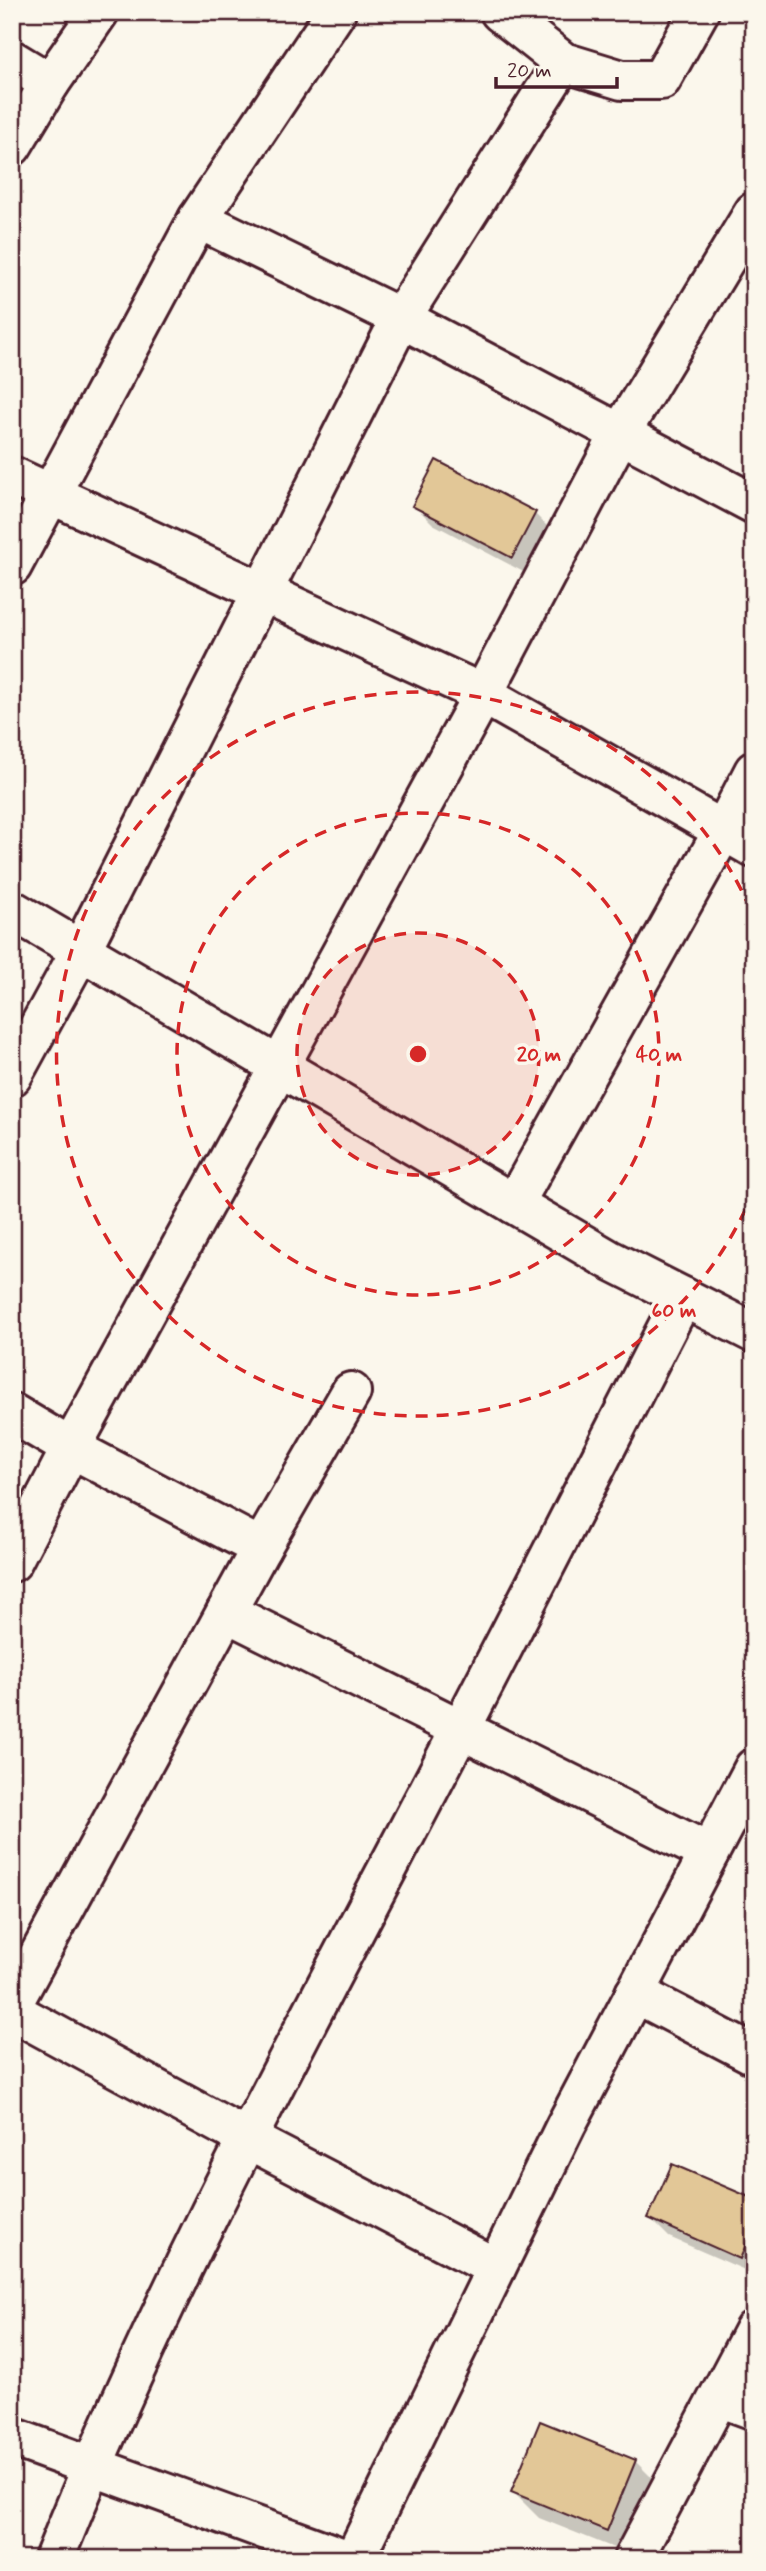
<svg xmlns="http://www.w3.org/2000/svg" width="766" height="2571" viewBox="0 0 766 2571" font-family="Mynerve,sans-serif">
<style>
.shadow{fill:#0003}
.building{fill:#e2c797;stroke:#4a1f2b;stroke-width:2}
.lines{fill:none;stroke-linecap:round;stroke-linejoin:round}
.street-casing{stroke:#4a1f2b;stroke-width:44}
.street{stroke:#fbf7ec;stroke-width:38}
.ring{fill:none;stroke:#d62828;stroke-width:3.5;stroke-dasharray:12 9}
.centre{fill:#d62828;stroke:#fbf7ec;stroke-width:3.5}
.ring-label{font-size:21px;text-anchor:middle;font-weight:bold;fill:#d62828;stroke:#fbf7ec;stroke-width:7;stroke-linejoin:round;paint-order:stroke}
</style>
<rect width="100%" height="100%" fill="#fbf7ec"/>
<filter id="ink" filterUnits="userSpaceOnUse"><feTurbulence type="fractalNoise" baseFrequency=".0143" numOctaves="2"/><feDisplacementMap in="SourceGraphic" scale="14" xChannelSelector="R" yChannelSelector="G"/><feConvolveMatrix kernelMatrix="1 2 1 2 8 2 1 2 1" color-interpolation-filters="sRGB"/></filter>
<g filter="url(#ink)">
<g class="shadow">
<polygon points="414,505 535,514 554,533 531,576 433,524"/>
<polygon points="754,2201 754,2274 669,2237 650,2218"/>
<polygon points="635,2461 662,2488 634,2556 539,2518 513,2492"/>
</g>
<g class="building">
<polygon points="436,460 536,512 512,558 412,506"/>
<polygon points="672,2164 754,2199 754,2226 740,2259 648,2218"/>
<polygon points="540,2421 636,2460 607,2531 511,2492"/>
</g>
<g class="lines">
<defs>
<g id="street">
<polyline points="500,12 563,62 622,80 661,80 699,12"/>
<polyline points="12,60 50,83 99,12"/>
<polyline points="12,146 50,83"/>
<polyline points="198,219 336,12"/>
<polyline points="12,476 483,694 620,434 754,212"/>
<polyline points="12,566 198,219 401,318 754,504"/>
<polyline points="12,910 608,1259 754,1333"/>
<polyline points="12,1076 81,950 401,318 563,62"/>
<polyline points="514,1204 723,831 754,771"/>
<polyline points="12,1413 71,1448 483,694 754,848"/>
<polyline points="261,1548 351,1392"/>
<polyline points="12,1562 71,1448 261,1548 226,1612 709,1853"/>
<polyline points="635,1993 754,2055"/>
<polyline points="12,2005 226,1612"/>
<polyline points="12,2011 246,2138 496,2268"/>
<polyline points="719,2397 754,2410"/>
<polyline points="12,2437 346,2559"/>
<path d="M54,2559c98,-246 223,-480 346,-714 96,-182 189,-365 283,-548"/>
<polyline points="354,2559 566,2125 754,1768"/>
<polyline points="633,2559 754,2330"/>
</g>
</defs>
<use href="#street" class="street-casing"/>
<use href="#street" class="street"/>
</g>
</g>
<circle cx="418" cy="1054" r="121" fill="#d62828" fill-opacity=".12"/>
<g class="ring">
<circle cx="418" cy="1054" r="121"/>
<circle cx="418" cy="1054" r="241"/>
<path d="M754 1190A362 362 0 1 1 754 918"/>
</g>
<circle cx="418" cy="1054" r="10" class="centre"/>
<g class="ring-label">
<text x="539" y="1061">20 m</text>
<text x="659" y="1061">40 m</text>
<text x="674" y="1317">60 m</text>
</g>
<rect width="766" height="2571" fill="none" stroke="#fbf7ec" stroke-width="42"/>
<rect x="21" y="21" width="724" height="2529" fill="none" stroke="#4a1f2b" stroke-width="2.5" filter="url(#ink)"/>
<path d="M496 77v10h121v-10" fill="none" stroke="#4a1f2b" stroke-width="3.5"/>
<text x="507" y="77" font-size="21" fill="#4a1f2b" stroke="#fbf7ec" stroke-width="5" paint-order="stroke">20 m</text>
</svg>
